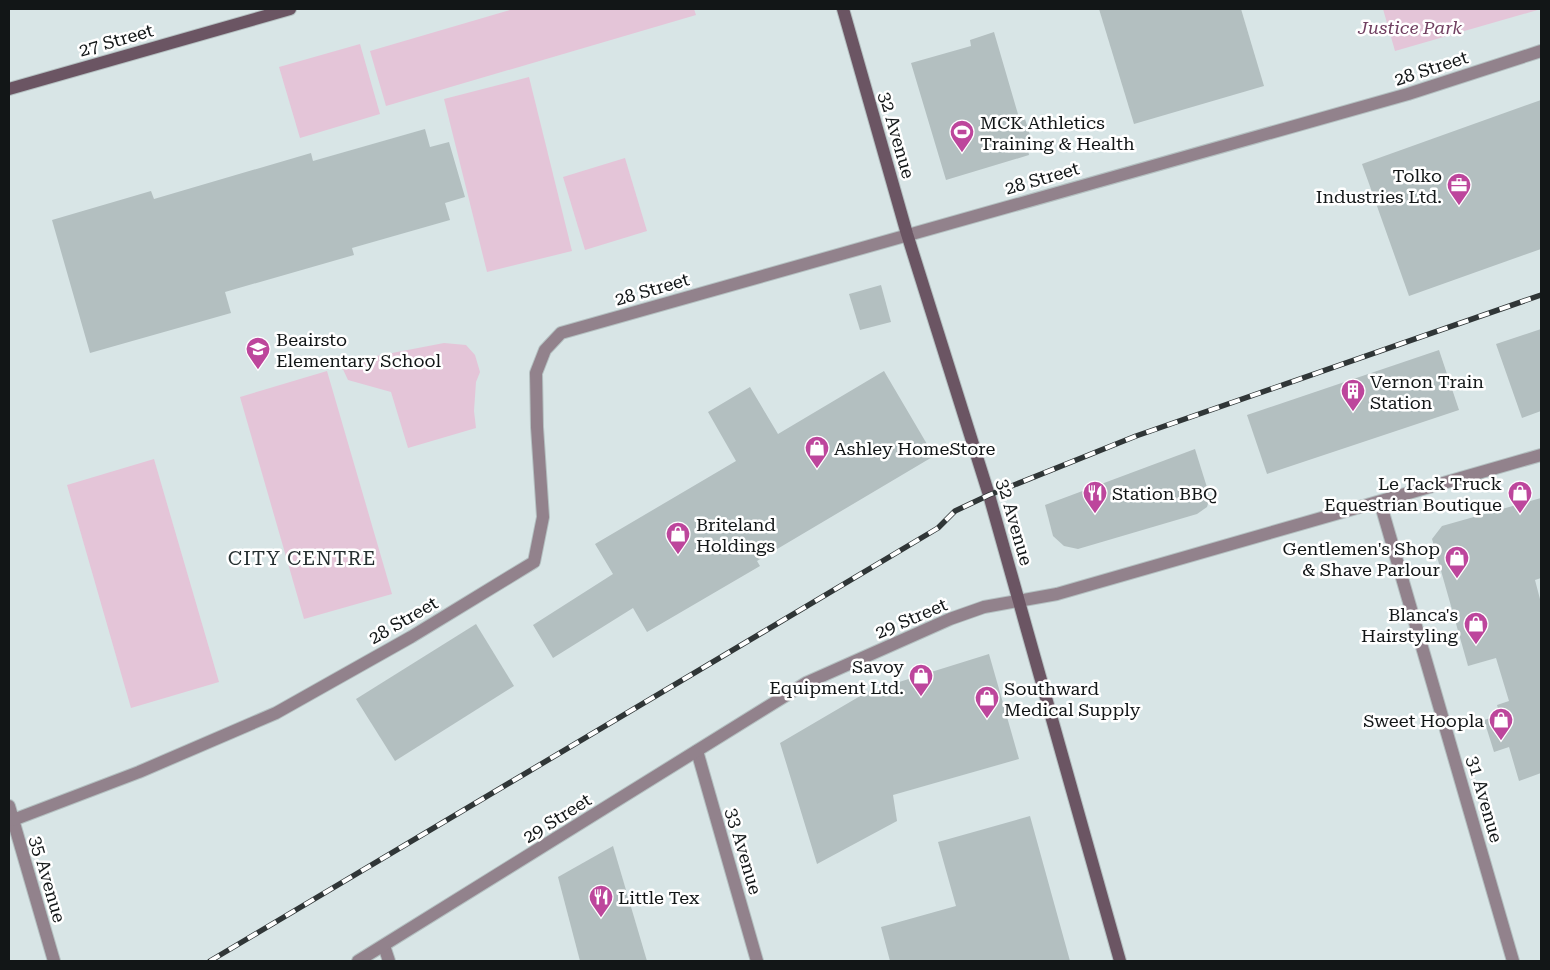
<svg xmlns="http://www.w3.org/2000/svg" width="1550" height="970" viewBox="0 0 1550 970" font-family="'Roboto Serif',serif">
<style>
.green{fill:#e4c5d8}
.building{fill:#b3bfc0}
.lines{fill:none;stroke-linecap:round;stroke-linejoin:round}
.street-casing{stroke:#b4c0c1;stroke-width:14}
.secondary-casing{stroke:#b4c0c1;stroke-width:14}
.street{stroke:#92828c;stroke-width:12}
.secondary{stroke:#6b5563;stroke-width:12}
.rail-casing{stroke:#303637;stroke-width:5.5}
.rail{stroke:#fff;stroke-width:4;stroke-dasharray:11;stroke-linecap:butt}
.labels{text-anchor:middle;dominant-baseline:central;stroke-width:5;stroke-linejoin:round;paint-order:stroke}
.park-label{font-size:18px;font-style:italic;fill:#714061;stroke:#fff}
.street-label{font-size:18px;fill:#121617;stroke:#fff}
.poi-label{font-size:18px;fill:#121617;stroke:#fff;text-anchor:start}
.quarter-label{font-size:20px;letter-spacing:1px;fill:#263031;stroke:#fff}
</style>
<rect width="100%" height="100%" fill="#d8e5e6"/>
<g class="green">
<polygon points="513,9 694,9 696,15 386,106 370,51"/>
<polygon points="1383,9 1541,9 1395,51"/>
<polygon points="360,44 380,114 300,138 279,67"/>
<polygon points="529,77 572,251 487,272 444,99"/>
<polygon points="625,158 647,231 585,250 563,177"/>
<polygon points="444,343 466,345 475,355 480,372 476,382 474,411 476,428 408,448 391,392 348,380 340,363"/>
<polygon points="327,371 392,594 304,619 240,397"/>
<polygon points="154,459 219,682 131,708 67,485"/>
</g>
<g class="building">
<polygon points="1099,9 1241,9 1264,86 1134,124"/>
<polygon points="994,32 1020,121 1025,119 1034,148 1028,150 1029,155 946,180 911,63 971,46 970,40"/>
<polygon points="1541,100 1541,249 1409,296 1362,164"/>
<polygon points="425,129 430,147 449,142 465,197 445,203 450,220 352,248 354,255 225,292 231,313 90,353 52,220 151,191 154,199 311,153 313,161"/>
<polygon points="881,285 891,322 860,330 849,294"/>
<polygon points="1541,329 1541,411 1522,418 1496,344"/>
<polygon points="1439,350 1459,410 1267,474 1247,415"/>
<polygon points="884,371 934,456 757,561 760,566 647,632 633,608 553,658 533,625 613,574 595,544 736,461 708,412 750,387 778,434"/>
<polygon points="1195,449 1210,497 1207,507 1197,514 1078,549 1064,546 1053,536 1045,505"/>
<polygon points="1541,498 1541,578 1535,580 1541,603 1541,773 1519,781 1509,747 1494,752 1484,720 1500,715 1497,705 1509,701 1496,658 1468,666 1432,539 1442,526"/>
<polygon points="476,624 514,686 395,761 356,699"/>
<polygon points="989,654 1019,759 893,795 897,821 817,864 780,743 867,692"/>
<polygon points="1030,816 1070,961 890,961 881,927 956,906 938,842"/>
<polygon points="613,846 647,961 580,961 558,877"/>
</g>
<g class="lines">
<defs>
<g id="street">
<polyline points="1380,502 1513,961"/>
<polyline points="697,751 757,961"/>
<polyline points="9,806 54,961"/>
<polyline points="13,820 139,772 276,713 411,637 534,562 543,517 537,427 536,373 545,350 561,333 1408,94 1541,51"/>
<polyline points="384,946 389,961"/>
<polyline points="358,961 806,683 950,619 984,607 1057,594 1541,455"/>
</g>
<g id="secondary">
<polyline points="843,9 907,234 989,495 1120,961"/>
<polyline points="9,89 290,9"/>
</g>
</defs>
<use href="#street" class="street-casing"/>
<use href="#secondary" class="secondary-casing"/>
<use href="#street" class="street"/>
<use href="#secondary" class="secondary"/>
<defs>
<polyline id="rail" points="210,961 938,528 955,511 989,495 1136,436 1541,295"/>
</defs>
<use href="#rail" class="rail-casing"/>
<use href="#rail" class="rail"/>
</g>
<defs>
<symbol id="stadium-pin" viewBox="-11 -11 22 30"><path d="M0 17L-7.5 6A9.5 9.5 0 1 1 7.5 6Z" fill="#bd469c" stroke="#fff"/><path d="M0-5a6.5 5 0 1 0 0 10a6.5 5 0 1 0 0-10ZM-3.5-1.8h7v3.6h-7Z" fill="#fff"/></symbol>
<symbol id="office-pin" viewBox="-11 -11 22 30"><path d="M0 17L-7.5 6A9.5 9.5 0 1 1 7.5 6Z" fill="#bd469c" stroke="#fff"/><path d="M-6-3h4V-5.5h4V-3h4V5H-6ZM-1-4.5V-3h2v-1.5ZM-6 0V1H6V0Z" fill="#fff"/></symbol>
<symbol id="school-pin" viewBox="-11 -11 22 30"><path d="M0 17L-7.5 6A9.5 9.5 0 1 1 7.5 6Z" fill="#bd469c" stroke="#fff"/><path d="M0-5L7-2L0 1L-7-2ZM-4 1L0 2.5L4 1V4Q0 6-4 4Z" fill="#fff"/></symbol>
<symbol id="building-pin" viewBox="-11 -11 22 30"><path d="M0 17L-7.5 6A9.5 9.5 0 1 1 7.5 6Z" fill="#bd469c" stroke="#fff"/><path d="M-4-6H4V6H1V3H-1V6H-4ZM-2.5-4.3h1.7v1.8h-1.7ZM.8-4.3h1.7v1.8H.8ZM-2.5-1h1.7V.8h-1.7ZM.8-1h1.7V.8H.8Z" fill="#fff"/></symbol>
<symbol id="shop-pin" viewBox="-11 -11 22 30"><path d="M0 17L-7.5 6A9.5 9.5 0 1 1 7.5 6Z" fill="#bd469c" stroke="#fff"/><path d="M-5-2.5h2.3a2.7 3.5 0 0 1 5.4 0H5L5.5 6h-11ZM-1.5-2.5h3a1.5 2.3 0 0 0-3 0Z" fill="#fff"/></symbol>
<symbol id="restaurant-pin" viewBox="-11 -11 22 30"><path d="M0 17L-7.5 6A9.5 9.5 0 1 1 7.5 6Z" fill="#bd469c" stroke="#fff"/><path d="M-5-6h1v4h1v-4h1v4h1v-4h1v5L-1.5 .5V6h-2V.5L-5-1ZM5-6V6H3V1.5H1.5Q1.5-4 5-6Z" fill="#fff"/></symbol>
</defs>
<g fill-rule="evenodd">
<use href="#stadium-pin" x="948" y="118" width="28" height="38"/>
<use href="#office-pin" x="1445" y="171" width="28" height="38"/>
<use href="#school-pin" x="244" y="335" width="28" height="38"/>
<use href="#building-pin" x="1339" y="377" width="28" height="38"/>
<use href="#shop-pin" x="803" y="434" width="28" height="38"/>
<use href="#restaurant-pin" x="1081" y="479" width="28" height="38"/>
<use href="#shop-pin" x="1506" y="479" width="28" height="38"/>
<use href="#shop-pin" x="664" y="520" width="28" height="38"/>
<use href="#shop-pin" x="1443" y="544" width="28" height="38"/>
<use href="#shop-pin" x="1462" y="610" width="28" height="38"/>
<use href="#shop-pin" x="907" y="662" width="28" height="38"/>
<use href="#shop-pin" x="973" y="684" width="28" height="38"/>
<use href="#shop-pin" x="1487" y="706" width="28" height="38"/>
<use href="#restaurant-pin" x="587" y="883" width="28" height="38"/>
</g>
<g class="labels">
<g class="park-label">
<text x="1410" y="27">Justice Park</text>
</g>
<g class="street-label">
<text transform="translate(116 40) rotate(-16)">27 Street</text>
<text transform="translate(1431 68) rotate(-18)">28 Street</text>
<text transform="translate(897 135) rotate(74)">32 Avenue</text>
<text transform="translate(1042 178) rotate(-16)">28 Street</text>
<text transform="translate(652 289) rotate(-16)">28 Street</text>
<text transform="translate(1015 522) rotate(74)">32 Avenue</text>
<text transform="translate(911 618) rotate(-23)">29 Street</text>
<text transform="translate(403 620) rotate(-30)">28 Street</text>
<text transform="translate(1485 799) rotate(74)">31 Avenue</text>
<text transform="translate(557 818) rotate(-32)">29 Street</text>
<text transform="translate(744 851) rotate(74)">33 Avenue</text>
<text transform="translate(48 879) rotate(74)">35 Avenue</text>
</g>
<g class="poi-label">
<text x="980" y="122">MCK Athletics<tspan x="980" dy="21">Training &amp; Health</tspan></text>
<text x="1442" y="175" text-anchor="end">Tolko<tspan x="1442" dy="21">Industries Ltd.</tspan></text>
<text x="276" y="339">Beairsto<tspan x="276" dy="21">Elementary School</tspan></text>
<text x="1370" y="381">Vernon Train<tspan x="1370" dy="21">Station</tspan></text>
<text x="834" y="448">Ashley HomeStore</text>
<text x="1502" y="483" text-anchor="end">Le Tack Truck<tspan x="1502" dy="21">Equestrian Boutique</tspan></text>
<text x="1112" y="493">Station BBQ</text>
<text x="696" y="524">Briteland<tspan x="696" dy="21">Holdings</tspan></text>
<text x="1440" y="548" text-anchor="end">Gentlemen's Shop<tspan x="1440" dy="21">&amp; Shave Parlour</tspan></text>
<text x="1458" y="614" text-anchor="end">Blanca's<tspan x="1458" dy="21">Hairstyling</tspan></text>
<text x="904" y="666" text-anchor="end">Savoy<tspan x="904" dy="21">Equipment Ltd.</tspan></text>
<text x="1004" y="688">Southward<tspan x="1004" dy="21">Medical Supply</tspan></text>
<text x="1484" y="720" text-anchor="end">Sweet Hoopla</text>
<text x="618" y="897">Little Tex</text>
</g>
<g class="quarter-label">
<text x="302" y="558">CITY CENTRE</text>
</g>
</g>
<rect width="1550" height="970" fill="none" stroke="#121617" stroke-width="20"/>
</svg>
